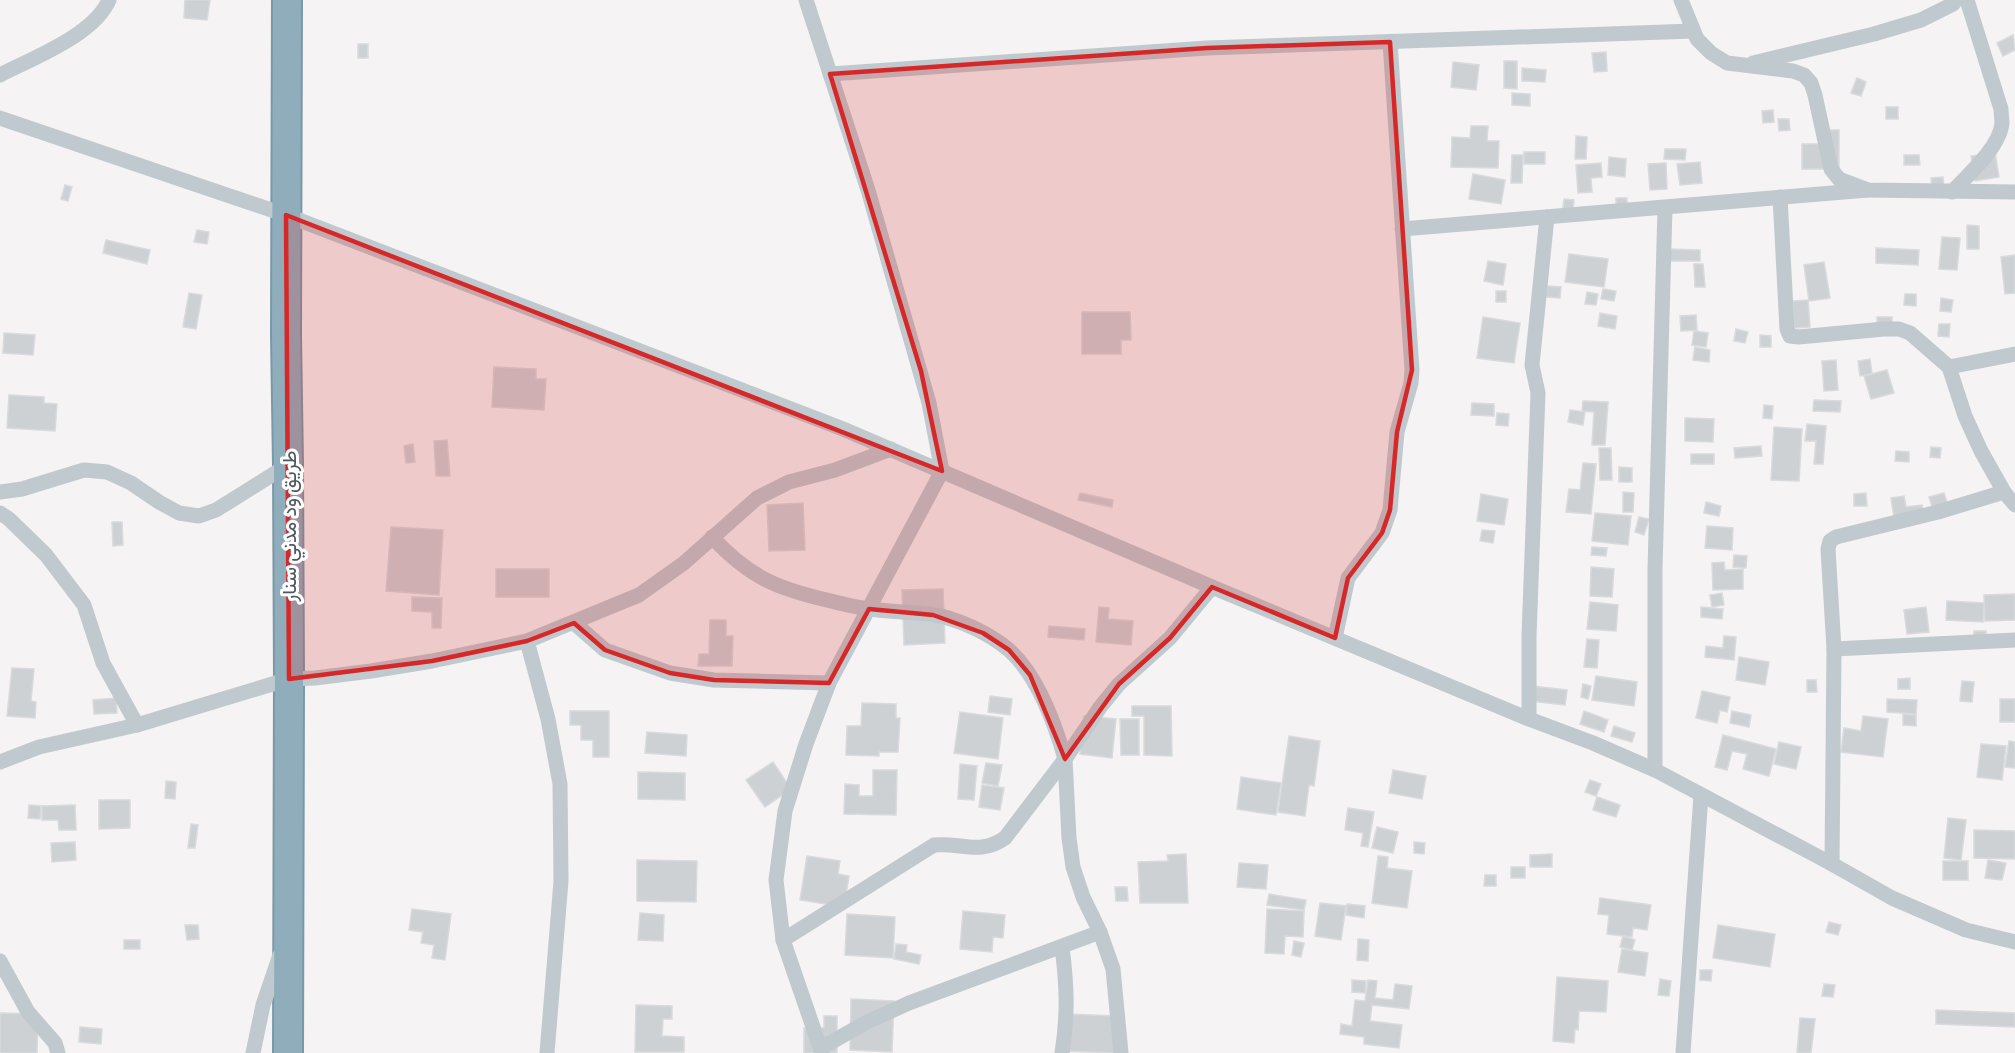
<svg xmlns="http://www.w3.org/2000/svg" width="2015" height="1053" viewBox="0 0 2015 1053" font-family="'Open Sans',Vazirmatn,sans-serif">
<style>
.building{fill:#cdd1d4;stroke:#d8dadd;stroke-width:1.5}
.lines{fill:none;stroke-linecap:round;stroke-linejoin:round}
.highway-casing{stroke:#7b98a8;stroke-width:32}
.street{stroke:#c0c9ce;stroke-width:15}
.highway{stroke:#90adbc;stroke-width:28}
.marked{fill:#d62828;fill-opacity:0.2;stroke:#d62828;stroke-width:4.5;stroke-linejoin:round}
.labels{text-anchor:middle;dominant-baseline:central;stroke-width:6;stroke-linejoin:round;paint-order:stroke}
.street-label{font-size:20px;fill:#4c595f;stroke:#fff}
</style>
<rect width="100%" height="100%" fill="#f5f3f3"/>
<g class="building">
<polygon points="185,0 210,0 207,20 184,18"/>
<polygon points="2013,35 2015,50 2003,56 1997,43"/>
<rect x="358" y="44" width="10" height="14"/>
<polygon points="1606,52 1607,71 1594,72 1592,53"/>
<polygon points="1504,61 1517,61 1517,89 1504,88"/>
<polygon points="1453,62 1479,65 1476,90 1451,87"/>
<polygon points="1522,68 1546,70 1545,82 1522,81"/>
<polygon points="1857,78 1866,82 1861,96 1851,93"/>
<polygon points="1512,93 1530,94 1530,106 1512,105"/>
<rect x="1886" y="107" width="12" height="12"/>
<polygon points="1773,110 1774,122 1763,123 1762,111"/>
<polygon points="1778,119 1789,119 1790,130 1779,131"/>
<polygon points="1471,126 1488,126 1487,141 1499,141 1498,168 1451,167 1452,137 1470,138"/>
<polygon points="1827,130 1839,130 1839,169 1802,169 1802,144 1827,144"/>
<polygon points="1576,136 1587,137 1586,159 1575,159"/>
<polygon points="1665,149 1686,149 1685,160 1664,159"/>
<rect x="1524" y="152" width="21" height="12"/>
<polygon points="1995,152 1999,177 1975,181 1971,156"/>
<polygon points="1512,155 1523,155 1522,183 1511,183"/>
<polygon points="1904,155 1919,155 1920,165 1904,165"/>
<polygon points="1609,157 1626,159 1625,177 1608,175"/>
<polygon points="1700,162 1702,183 1680,185 1677,164"/>
<polygon points="1601,163 1602,177 1591,178 1592,192 1578,193 1576,165"/>
<polygon points="1666,163 1667,189 1650,190 1648,164"/>
<polygon points="1473,174 1505,180 1501,204 1469,199"/>
<polygon points="1943,177 1944,190 1932,190 1931,178"/>
<polygon points="65,185 72,187 68,201 61,199"/>
<rect x="1616" y="198" width="11" height="12"/>
<polygon points="1564,199 1574,200 1572,217 1562,216"/>
<polygon points="1967,225 1979,226 1979,249 1967,249"/>
<polygon points="197,230 209,232 207,244 194,242"/>
<polygon points="1942,237 1960,238 1957,270 1939,269"/>
<polygon points="106,240 150,250 147,264 103,253"/>
<polygon points="1876,248 1919,250 1918,265 1876,263"/>
<polygon points="1667,249 1700,250 1700,261 1667,261"/>
<polygon points="1569,254 1608,259 1604,287 1565,282"/>
<polygon points="2015,255 2015,293 2005,294 2001,257"/>
<polygon points="1488,261 1506,264 1503,285 1484,281"/>
<polygon points="1824,262 1830,298 1809,301 1804,265"/>
<polygon points="1694,264 1703,264 1705,287 1695,287"/>
<polygon points="1547,286 1561,287 1560,298 1546,297"/>
<polygon points="1603,289 1616,291 1614,301 1601,299"/>
<rect x="1496" y="291" width="10" height="11"/>
<polygon points="1587,292 1598,294 1596,305 1585,304"/>
<polygon points="189,293 202,295 196,329 183,327"/>
<polygon points="1905,294 1916,294 1916,306 1904,305"/>
<polygon points="1941,298 1953,300 1951,312 1940,311"/>
<polygon points="1808,300 1810,327 1794,328 1793,301"/>
<polygon points="1082,312 1130,312 1131,340 1121,340 1121,354 1082,354"/>
<polygon points="1600,313 1617,316 1615,329 1598,326"/>
<polygon points="1696,315 1697,330 1681,331 1680,316"/>
<polygon points="1483,317 1520,323 1514,363 1477,358"/>
<polygon points="1877,317 1892,317 1892,329 1877,328"/>
<polygon points="1939,324 1950,324 1949,337 1938,336"/>
<polygon points="1736,329 1748,332 1745,343 1734,341"/>
<polygon points="1694,331 1708,333 1706,347 1692,345"/>
<polygon points="4,333 35,335 33,355 3,353"/>
<polygon points="1760,335 1771,336 1771,347 1760,347"/>
<polygon points="1695,347 1710,350 1709,362 1693,360"/>
<polygon points="1870,359 1872,374 1860,376 1858,361"/>
<polygon points="1836,360 1838,390 1824,391 1822,361"/>
<polygon points="494,367 536,369 536,379 546,379 544,410 492,407"/>
<polygon points="1887,370 1894,393 1871,399 1864,376"/>
<polygon points="9,395 44,397 44,403 57,404 55,431 7,428"/>
<polygon points="1814,400 1841,401 1840,412 1813,411"/>
<polygon points="1583,401 1608,402 1605,445 1592,445 1594,412 1582,411"/>
<polygon points="1472,403 1494,404 1494,416 1471,415"/>
<polygon points="1764,405 1773,406 1772,419 1763,418"/>
<polygon points="1570,410 1585,412 1583,425 1568,422"/>
<polygon points="1497,413 1509,414 1508,426 1496,425"/>
<polygon points="1685,418 1714,419 1713,442 1685,441"/>
<polygon points="1807,424 1826,426 1823,464 1814,464 1816,441 1805,441"/>
<polygon points="1774,427 1802,429 1799,481 1771,480"/>
<polygon points="447,440 450,476 436,476 434,441"/>
<polygon points="413,444 415,462 406,463 404,446"/>
<polygon points="1761,446 1762,456 1735,458 1734,448"/>
<polygon points="1931,447 1941,448 1940,458 1930,457"/>
<polygon points="1599,448 1611,448 1612,480 1600,480"/>
<polygon points="1896,451 1909,452 1909,462 1895,461"/>
<rect x="1691" y="454" width="23" height="10"/>
<polygon points="1583,463 1596,464 1591,514 1566,512 1569,489 1580,490"/>
<polygon points="1619,467 1632,468 1632,482 1619,482"/>
<polygon points="1623,492 1634,493 1633,512 1623,512"/>
<polygon points="1080,493 1113,500 1112,507 1078,500"/>
<polygon points="1866,493 1867,506 1854,506 1854,494"/>
<polygon points="1944,493 1950,512 1935,516 1929,497"/>
<polygon points="1481,494 1508,499 1504,525 1477,521"/>
<polygon points="1904,496 1906,507 1922,505 1924,519 1895,524 1891,498"/>
<polygon points="1706,502 1721,506 1719,516 1704,513"/>
<polygon points="803,503 805,550 769,551 767,505"/>
<polygon points="1595,513 1631,516 1628,545 1592,541"/>
<polygon points="1639,517 1649,519 1644,535 1635,532"/>
<polygon points="112,522 122,522 123,545 113,546"/>
<polygon points="1707,526 1733,528 1732,550 1705,548"/>
<polygon points="391,527 443,530 439,595 386,591"/>
<polygon points="1482,530 1495,531 1493,543 1480,541"/>
<polygon points="1592,547 1607,548 1606,556 1591,555"/>
<polygon points="1734,555 1747,556 1746,568 1733,567"/>
<polygon points="1724,562 1725,570 1743,569 1743,589 1713,590 1712,563"/>
<polygon points="1591,567 1614,569 1612,597 1590,596"/>
<rect x="496" y="569" width="53" height="28"/>
<polygon points="943,589 945,643 904,645 902,590"/>
<polygon points="1722,593 1724,605 1712,607 1710,595"/>
<polygon points="2015,594 2015,620 1985,621 1984,595"/>
<polygon points="412,597 442,598 441,628 432,628 432,612 412,611"/>
<polygon points="1947,601 1984,603 1983,622 1946,620"/>
<polygon points="1590,602 1618,605 1616,631 1587,629"/>
<polygon points="1099,607 1109,608 1108,619 1133,621 1131,645 1096,642"/>
<polygon points="1701,607 1723,609 1722,619 1701,617"/>
<polygon points="1926,607 1929,632 1907,634 1904,610"/>
<polygon points="710,620 726,620 726,636 733,636 732,666 698,666 699,654 709,654"/>
<polygon points="1049,626 1085,629 1084,640 1048,637"/>
<polygon points="1974,631 1986,631 1986,643 1974,644"/>
<polygon points="1724,636 1736,637 1734,660 1705,657 1706,646 1723,648"/>
<polygon points="1587,639 1599,640 1597,668 1584,667"/>
<polygon points="1739,657 1769,662 1765,685 1736,680"/>
<polygon points="12,668 34,669 31,701 36,702 35,718 7,716"/>
<polygon points="1596,676 1637,682 1634,706 1592,700"/>
<polygon points="1910,678 1910,689 1898,689 1898,679"/>
<polygon points="1807,680 1816,680 1817,692 1807,692"/>
<polygon points="1962,681 1974,682 1972,702 1960,701"/>
<polygon points="1583,684 1591,686 1588,699 1581,697"/>
<polygon points="1532,686 1567,690 1565,705 1530,701"/>
<polygon points="1702,691 1730,697 1727,712 1720,710 1717,723 1696,718"/>
<polygon points="990,696 1012,699 1010,715 988,712"/>
<polygon points="116,698 117,713 94,714 93,700"/>
<polygon points="1887,699 1917,700 1916,714 1887,712"/>
<rect x="2000" y="699" width="15" height="23"/>
<polygon points="862,703 896,704 896,718 900,718 898,752 879,752 879,756 846,755 847,726 861,726"/>
<polygon points="1132,706 1171,706 1172,756 1144,755 1144,716 1132,716"/>
<polygon points="570,711 609,711 609,757 593,757 593,740 581,740 581,725 570,725"/>
<polygon points="1584,711 1608,720 1604,732 1580,724"/>
<polygon points="1732,711 1751,715 1749,727 1730,723"/>
<polygon points="960,712 1003,718 998,759 954,753"/>
<polygon points="1903,714 1916,715 1916,726 1903,725"/>
<polygon points="1084,716 1116,719 1112,758 1080,754"/>
<polygon points="1863,716 1888,719 1883,757 1841,752 1844,728 1861,731"/>
<polygon points="1120,719 1139,719 1139,755 1121,755"/>
<polygon points="1614,726 1635,733 1632,742 1611,736"/>
<polygon points="647,732 687,735 686,756 645,753"/>
<polygon points="1723,735 1776,749 1769,776 1743,769 1747,754 1732,751 1727,770 1715,767"/>
<polygon points="1289,736 1320,741 1314,786 1309,785 1305,816 1278,812"/>
<polygon points="2009,741 2015,742 2015,768 2005,767"/>
<polygon points="1779,742 1801,747 1796,769 1774,764"/>
<polygon points="1981,744 2006,746 2002,780 1977,777"/>
<polygon points="773,762 791,789 765,807 746,780"/>
<polygon points="986,763 1002,765 998,786 982,783"/>
<polygon points="960,764 977,766 974,800 958,799"/>
<polygon points="873,770 897,770 896,815 844,814 845,784 859,785 859,796 873,796"/>
<polygon points="1393,770 1426,776 1422,799 1389,793"/>
<polygon points="638,772 685,773 685,800 638,799"/>
<polygon points="1241,777 1281,783 1276,815 1237,809"/>
<polygon points="1590,780 1601,784 1596,796 1585,792"/>
<polygon points="166,781 176,782 175,799 165,798"/>
<polygon points="982,785 1004,788 1000,810 979,807"/>
<polygon points="1597,797 1620,805 1616,817 1593,810"/>
<polygon points="99,800 130,800 130,828 99,829"/>
<polygon points="29,805 41,806 40,819 28,818"/>
<polygon points="75,805 76,830 59,830 58,820 42,820 42,806"/>
<polygon points="1348,808 1374,812 1368,847 1361,846 1363,833 1345,830"/>
<polygon points="1948,818 1966,820 1961,860 1944,858"/>
<polygon points="191,824 198,825 195,848 188,848"/>
<polygon points="1377,827 1398,832 1393,853 1372,848"/>
<polygon points="1974,830 2015,831 2015,859 1974,858"/>
<polygon points="75,842 76,860 52,862 51,843"/>
<polygon points="1414,842 1425,843 1424,854 1414,853"/>
<polygon points="1186,854 1188,903 1140,903 1138,862 1168,861 1167,855"/>
<polygon points="1552,854 1552,867 1530,867 1530,855"/>
<polygon points="807,856 840,861 838,874 849,876 844,907 800,900"/>
<polygon points="1378,856 1388,857 1387,868 1412,871 1407,908 1372,903"/>
<polygon points="637,860 697,861 696,902 637,901"/>
<polygon points="1988,860 2006,863 2002,880 1985,878"/>
<rect x="1943" y="861" width="25" height="19"/>
<polygon points="1239,863 1268,865 1266,889 1237,887"/>
<rect x="1511" y="867" width="14" height="11"/>
<polygon points="1485,875 1496,875 1496,886 1484,886"/>
<polygon points="1115,887 1127,887 1128,901 1116,901"/>
<polygon points="1269,894 1306,900 1304,910 1267,905"/>
<polygon points="1600,898 1651,905 1647,930 1633,928 1632,937 1607,934 1609,915 1598,914"/>
<polygon points="1320,903 1346,906 1341,940 1315,936"/>
<polygon points="1347,904 1365,906 1364,918 1346,915"/>
<polygon points="412,909 451,914 445,960 432,958 434,945 421,943 423,932 409,930"/>
<polygon points="1267,909 1304,911 1303,937 1285,936 1284,954 1265,953"/>
<polygon points="963,911 1005,915 1003,938 993,937 992,952 960,949"/>
<polygon points="640,913 664,915 663,941 638,940"/>
<polygon points="847,914 895,917 893,958 845,955"/>
<polygon points="1829,922 1841,925 1838,935 1826,932"/>
<polygon points="185,925 198,925 199,939 187,940"/>
<polygon points="1718,925 1775,934 1770,967 1713,958"/>
<polygon points="1623,936 1635,940 1632,950 1620,947"/>
<polygon points="1358,939 1369,940 1368,961 1357,960"/>
<rect x="124" y="940" width="16" height="9"/>
<polygon points="1294,941 1304,943 1301,957 1292,955"/>
<polygon points="896,944 907,945 906,952 921,955 919,964 894,959"/>
<polygon points="1622,949 1648,953 1645,976 1618,972"/>
<polygon points="1700,970 1712,970 1711,981 1700,980"/>
<polygon points="1557,977 1608,981 1606,1012 1579,1011 1578,1030 1575,1029 1574,1043 1553,1041"/>
<polygon points="1660,979 1671,981 1669,996 1658,995"/>
<polygon points="1352,980 1366,981 1365,993 1352,992"/>
<polygon points="1368,980 1377,981 1375,998 1393,1000 1395,984 1412,986 1409,1009 1372,1005 1370,1021 1402,1025 1399,1048 1364,1044 1364,1037 1340,1034 1341,1024 1352,1026 1355,1000 1365,1001"/>
<polygon points="1824,984 1835,985 1833,997 1822,996"/>
<polygon points="851,999 894,1001 892,1052 850,1050"/>
<polygon points="636,1005 672,1006 672,1019 663,1019 662,1036 684,1037 684,1052 635,1052"/>
<polygon points="1936,1010 2015,1013 2015,1027 1936,1024"/>
<polygon points="0,1013 38,1014 37,1053 0,1053"/>
<polygon points="1065,1014 1116,1016 1115,1053 1063,1051"/>
<polygon points="824,1016 837,1016 837,1053 804,1053 804,1028 824,1028"/>
<polygon points="1800,1018 1815,1019 1811,1053 1797,1053"/>
<polygon points="80,1027 102,1029 101,1044 79,1042"/>
</g>
<g class="lines">
<defs>
<polyline id="highway" points="287,0 286,336 288,465 289,679 288,1053"/>
</defs>
<use href="#highway" class="highway-casing"/>
<g class="street">
<polyline points="806,0 868,190 929,403 942,471 829,683 806,744 785,811 776,880 783,940 822,1053"/>
<polyline points="1681,0 1697,39 1711,53 1727,63 1793,71 1804,75 1811,83 1815,95 1831,169 1839,179 1868,190 2015,192"/>
<polyline points="1753,63 1874,34 1921,20 1953,4 1956,0"/>
<polyline points="830,74 1207,48 1693,31"/>
<path d="M0,75c33,-17 94,-40 109,-75"/>
<polyline points="0,118 286,215 843,429 1212,587 1529,719 1593,743 1655,770 1832,864 1892,898 1966,930 2015,942"/>
<path d="M1952,192c16,-17 48,-45 50,-69 0,-4 -1,-9 -1,-14l-34,-109"/>
<polyline points="1780,197 1787,329 1790,336 1799,337 1884,329 1899,329 1910,333 1949,367 1965,416 1981,451 2004,492 2015,505"/>
<polyline points="1402,229 1868,190"/>
<polyline points="1949,367 2015,354"/>
<polyline points="0,492 22,489 84,470 107,472 131,483 159,502 179,513 199,516 216,510 288,465"/>
<polyline points="0,513 9,519 46,555 84,605 103,663 137,725"/>
<path d="M712,537c38,41 66,52 119,64 13,3 26,7 40,8 20,3 40,3 59,5 27,4 59,19 79,36 28,25 46,74 56,109l-60,79c-26,18 -44,4 -71,7l-151,95"/>
<polyline points="574,623 605,650 670,673 714,680 829,683"/>
<polyline points="1335,638 1348,578 1382,533 1390,510 1397,432 1411,383 1412,370 1390,42"/>
<polyline points="527,641 548,719 560,784 561,881 547,1053"/>
<polyline points="1834,649 2015,640"/>
<polyline points="1529,719 1529,636 1538,393 1532,365 1547,217"/>
<polyline points="0,762 39,747 137,725 289,679 315,678 371,671 432,661 527,641 639,595 684,563 757,498 789,482 835,470 891,449"/>
<polyline points="1655,770 1655,569 1665,208"/>
<polyline points="1832,864 1834,649 1828,549 1830,541 1836,537 1938,512 2004,492"/>
<path d="M1062,947c5,39 6,67 0,106"/>
<polyline points="0,961 28,1012 55,1043 58,1053"/>
<polyline points="821,1048 867,1022 909,1003 1100,932"/>
<polyline points="253,1053 263,1005 280,955"/>
<polyline points="1121,1053 1113,969 1100,932 1083,897 1073,867 1069,838 1065,759 1101,706 1119,684 1170,638 1212,587"/>
<polyline points="1683,1053 1701,795"/>
</g>
<use href="#highway" class="highway"/>
</g>
<path class="marked" d="M1390,42l22,328 -15,62 -7,78 -8,23 -34,45 -13,60 -123,-51 -42,51 -51,46 -54,75 -35,-84 -21,-25 -26,-17 -50,-18 -64,-6 -40,74 -115,-3 -44,-7 -65,-23 -31,-27 -47,18 -95,20 -143,18 -3,-464 656,256 -21,-100 -91,-297 377,-26z"/>
<g class="labels">
<g class="street-label">
<text transform="translate(288 526) rotate(-90)">طريق ود مدني سنار</text>
</g>
</g>
</svg>
